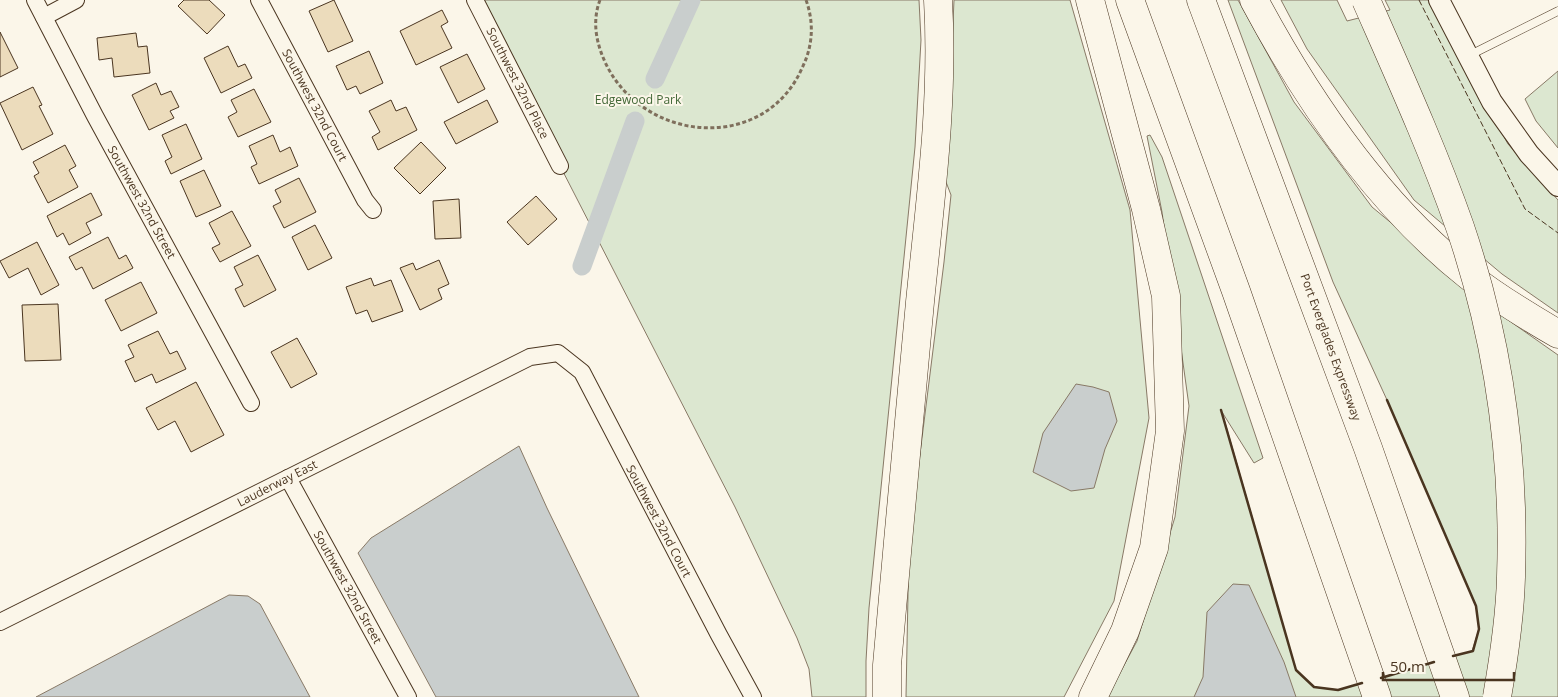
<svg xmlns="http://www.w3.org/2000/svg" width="1558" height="697" viewBox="0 0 1558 697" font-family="'Open Sans',sans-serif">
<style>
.green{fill:#dce7d0;stroke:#887966}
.water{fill:#c9cecd;stroke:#887966}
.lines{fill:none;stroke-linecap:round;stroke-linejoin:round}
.canal{stroke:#c9cecd;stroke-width:19}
.building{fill:#ecdcbc;stroke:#4a3520}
.service-casing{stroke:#4a3520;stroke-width:9}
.minor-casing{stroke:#4a3520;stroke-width:18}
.tertiary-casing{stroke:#4a3520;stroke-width:22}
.motorway-casing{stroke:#4a3520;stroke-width:29}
.path{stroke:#7f6f5c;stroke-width:3;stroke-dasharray:4 2.5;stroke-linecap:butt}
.service{stroke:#fbf6e9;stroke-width:8}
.minor{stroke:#fbf6e9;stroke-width:16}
.tertiary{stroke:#fbf6e9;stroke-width:20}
.motorway{stroke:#fbf6e9;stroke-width:28}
.motorway-bridge-casing{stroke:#4a3520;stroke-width:29;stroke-linecap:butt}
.motorway-bridge{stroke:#fbf6e9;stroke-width:28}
.fence{stroke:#4a3520;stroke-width:1;stroke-dasharray:6 2.5;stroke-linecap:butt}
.wall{stroke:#4a3520;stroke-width:2.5}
.labels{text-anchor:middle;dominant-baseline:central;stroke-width:4;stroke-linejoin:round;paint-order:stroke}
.street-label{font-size:12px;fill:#4a3520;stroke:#fbf6e9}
.park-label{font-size:12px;fill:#436837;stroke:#fbf6e9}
</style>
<rect width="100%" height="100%" fill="#fbf6e9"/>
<g class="green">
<polygon points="475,0 919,0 921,40 915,147 869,608 866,661 866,697 812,697 809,669 797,638 735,507"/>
<polygon points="954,0 1070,0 1130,210 1149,418 1114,601 1064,697 906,697 909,542 944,262 951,195 946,182"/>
<polygon points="1228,0 1238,0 1294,102 1372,207 1511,322 1558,355 1558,697 1107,697 1137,641 1175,517 1189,406 1162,212 1147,136 1150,135 1162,157 1263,458 1254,463 1222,412 1296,670 1314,687 1338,690 1472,651 1479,629 1476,606 1387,400 1333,282"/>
<polygon points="1281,0 1337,0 1347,21 1390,10 1385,0 1428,0 1508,144 1558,200 1558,313 1502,274 1414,200 1307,49"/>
<polygon points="1558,71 1558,148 1536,121 1525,99"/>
</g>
<g class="water">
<polygon points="1076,384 1093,387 1109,392 1117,421 1105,449 1094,488 1071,491 1033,472 1043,433"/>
<polygon points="519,446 547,508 639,697 436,697 358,553 371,538"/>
<polygon points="1233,584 1249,585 1284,662 1296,697 1194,697 1203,677 1207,612"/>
<polygon points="229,595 248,596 260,604 310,697 36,697"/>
</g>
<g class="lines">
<g class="canal">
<polyline points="655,79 691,0"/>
<polyline points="582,266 635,121"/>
</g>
</g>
<g class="building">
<polygon points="184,0 209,0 225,15 207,34 178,6"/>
<polygon points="334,0 353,41 328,52 309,11"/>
<polygon points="442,10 448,22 441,26 452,48 416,65 400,31"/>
<polygon points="0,32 18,68 0,77"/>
<polygon points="136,33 138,47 147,46 150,73 114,77 112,58 99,60 97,38"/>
<polygon points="228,46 238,67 245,64 252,78 221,93 204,58"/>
<polygon points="369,51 383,83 360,94 356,86 347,90 336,66"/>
<polygon points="467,54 485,89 458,103 440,67"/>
<polygon points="156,83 161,95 171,91 179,107 170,111 174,118 149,130 132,95"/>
<polygon points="33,87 42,105 39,106 53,134 22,150 0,103"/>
<polygon points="254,89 271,122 238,137 228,117 237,112 231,100"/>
<polygon points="391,100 396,111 406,107 417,130 378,150 372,137 380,132 369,111"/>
<polygon points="487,100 498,122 456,144 444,122"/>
<polygon points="186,124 202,159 171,174 165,161 172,157 162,135"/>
<polygon points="273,135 280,152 290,147 298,166 259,184 251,167 257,164 249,146"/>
<polygon points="421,142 446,168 420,194 394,168"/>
<polygon points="65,145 76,166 69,170 78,187 48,203 34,176 39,173 33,162"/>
<polygon points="204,170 221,206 196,217 180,181"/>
<polygon points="299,178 316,212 284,228 273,206 281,202 275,190"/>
<polygon points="91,193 102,215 86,223 91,233 69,245 63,233 57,237 47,216"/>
<polygon points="536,196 557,219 528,245 507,222"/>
<polygon points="459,199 461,238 435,239 433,201"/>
<polygon points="232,211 251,246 220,262 212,248 220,244 209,223"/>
<polygon points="315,225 332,258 308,270 292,237"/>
<polygon points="108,237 119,259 126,255 133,268 93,289 82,267 76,270 69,257"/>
<polygon points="37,242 59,285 41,295 28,268 9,278 0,261"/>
<polygon points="258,255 276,290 244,307 235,289 243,285 234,267"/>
<polygon points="439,260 449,284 438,289 442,299 420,310 400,268 413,263 416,270"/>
<polygon points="371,278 374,286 391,280 403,311 372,322 367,310 356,314 346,287"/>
<polygon points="141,282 157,313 121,331 105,300"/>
<polygon points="58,304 61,360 25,361 22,305"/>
<polygon points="158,331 170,354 177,351 186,369 156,383 152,374 135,382 125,361 134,357 128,345"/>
<polygon points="297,338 317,374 291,388 271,352"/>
<polygon points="196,382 224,435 191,452 175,421 158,430 146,408"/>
</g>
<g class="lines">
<defs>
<polyline id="service" points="1470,55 1558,11"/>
<g id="minor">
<polyline points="35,0 95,116 251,403"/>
<polyline points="259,0 365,200 373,210"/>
<polyline points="475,0 560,166"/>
<polyline points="44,17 76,0"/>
<polyline points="288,478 408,697"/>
<polyline points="0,622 530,357 558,353 582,372 719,635 753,697"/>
</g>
<polyline id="tertiary" points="1439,0 1492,102 1529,154 1558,186"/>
<g id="motorway">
<polyline points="1090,0 1146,209 1166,296 1170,431 1154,548 1125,631 1093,697"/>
<polyline points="1130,0 1236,291 1377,697"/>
<polyline points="1201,0 1368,448 1455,697"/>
<path d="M1254,0c55,103 124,204 215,276 28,22 58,40 89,58"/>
<path d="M887,697v-32c11,-121 21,-242 33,-363 10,-100 24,-201 18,-302"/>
</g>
</defs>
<use href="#service" class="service-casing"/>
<use href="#minor" class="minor-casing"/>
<use href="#tertiary" class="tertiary-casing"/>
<use href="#motorway" class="motorway-casing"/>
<path class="path" d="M600,0c-8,21 -4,42 5,62 38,82 161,92 198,4 10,-21 11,-44 3,-66"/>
<use href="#service" class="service"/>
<use href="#minor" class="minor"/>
<use href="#tertiary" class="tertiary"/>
<use href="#motorway" class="motorway"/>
<defs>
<path id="motorway-bridge" d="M1366,0c33,75 67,150 94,227 38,112 55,232 51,350 -1,40 -7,80 -14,120"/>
</defs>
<use href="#motorway-bridge" class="motorway-bridge-casing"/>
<use href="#motorway-bridge" class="motorway-bridge"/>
<polyline class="fence" points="1419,0 1525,209 1558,233"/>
<g class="wall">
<polyline points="1387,400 1476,606 1479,629 1473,651 1453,656"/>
<polyline points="1221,410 1296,670 1314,687 1338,690 1362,683"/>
<polyline points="1381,678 1434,662"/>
</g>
</g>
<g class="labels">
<g class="street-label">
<text transform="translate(518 83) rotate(63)">Southwest 32nd Place</text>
<text transform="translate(315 105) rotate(62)">Southwest 32nd Court</text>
<text transform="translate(142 202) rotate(61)">Southwest 32nd Street</text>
<text transform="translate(1331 347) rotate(70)">Port Everglades Expressway</text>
<text transform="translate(277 483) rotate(-27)">Lauderway East</text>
<text transform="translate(659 521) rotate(62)">Southwest 32nd Court</text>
<text transform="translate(348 587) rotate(61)">Southwest 32nd Street</text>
</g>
<g class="park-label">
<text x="638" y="99">Edgewood Park</text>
</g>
</g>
<path d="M1383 672v8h131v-8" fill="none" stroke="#4a3520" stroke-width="2.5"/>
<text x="1390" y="672" font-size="15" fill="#4a3520" stroke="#fbf6e9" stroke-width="4" paint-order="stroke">50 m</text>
</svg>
